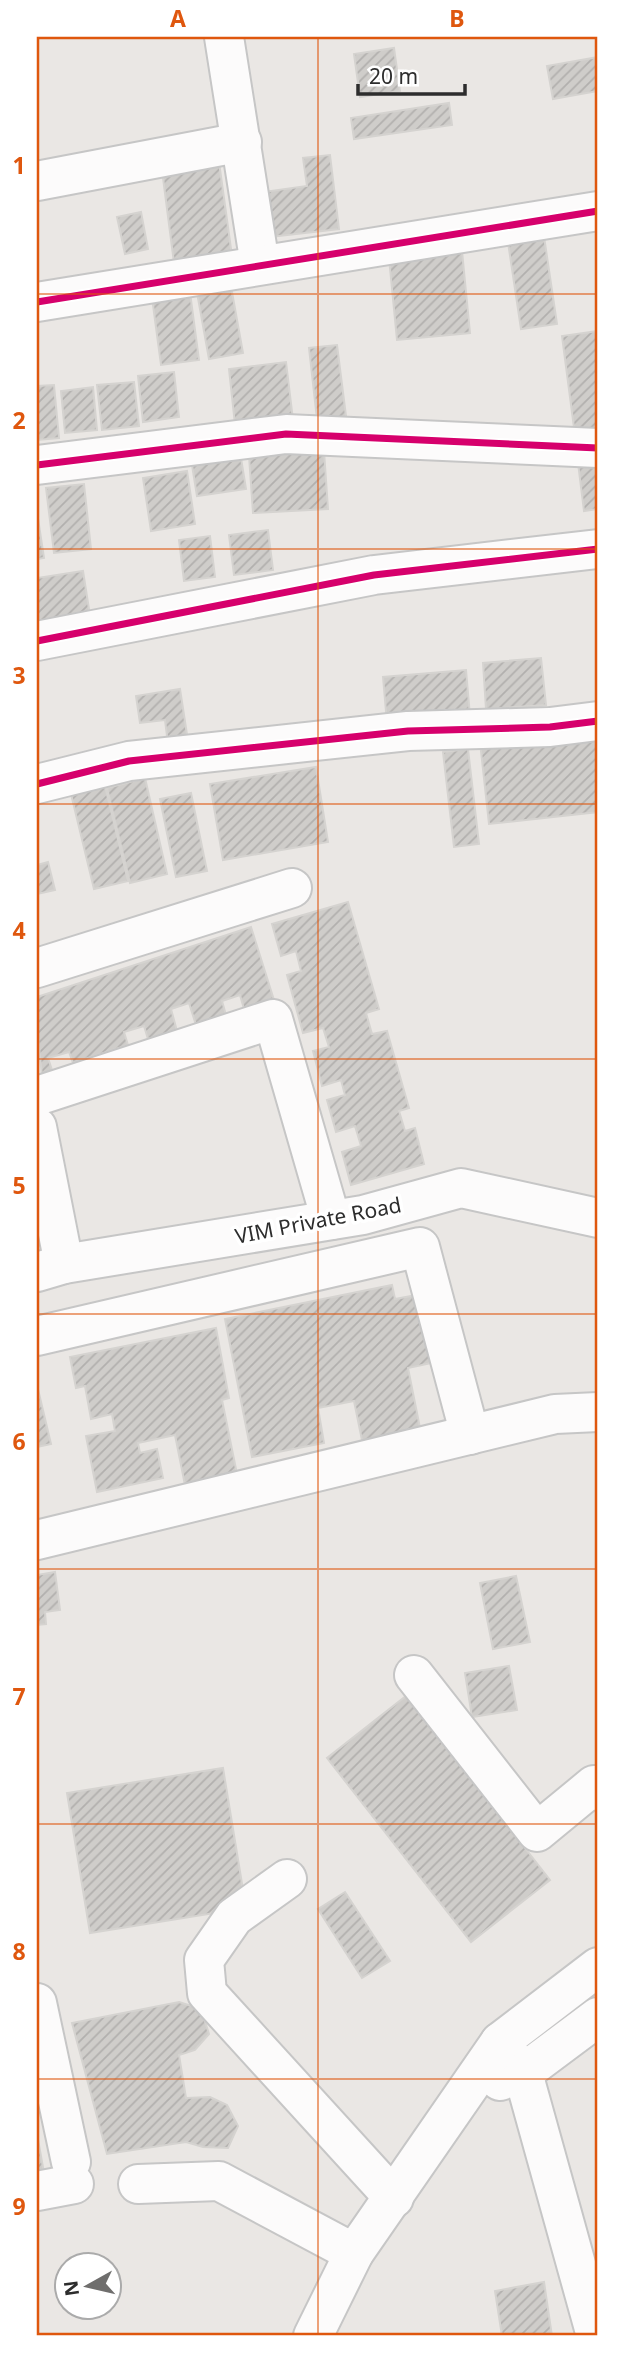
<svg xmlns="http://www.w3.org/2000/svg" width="635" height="2373" viewBox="0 0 635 2373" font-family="'Noto Sans',sans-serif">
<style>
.building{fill:url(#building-hatch);stroke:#d5d3d0;stroke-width:2}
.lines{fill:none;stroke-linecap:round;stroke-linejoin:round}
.minor-casing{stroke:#c6c6c6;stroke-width:42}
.minor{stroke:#fcfbfb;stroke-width:38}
.cycleway-casing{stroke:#fff;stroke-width:11}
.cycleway{stroke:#d6006c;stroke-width:7}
.grid{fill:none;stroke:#df570e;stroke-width:2;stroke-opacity:0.55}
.labels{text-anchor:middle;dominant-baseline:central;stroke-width:7;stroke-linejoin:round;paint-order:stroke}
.street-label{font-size:21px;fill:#2d2d2d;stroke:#fff}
.neatline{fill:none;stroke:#df570e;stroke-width:2.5}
.grid-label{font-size:23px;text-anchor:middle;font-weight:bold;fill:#df570e}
</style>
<defs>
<pattern id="building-hatch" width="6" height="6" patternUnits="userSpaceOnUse" patternTransform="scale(1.75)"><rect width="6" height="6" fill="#cfcdca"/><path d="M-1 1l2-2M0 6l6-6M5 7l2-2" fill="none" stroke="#b2b0ae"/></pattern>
</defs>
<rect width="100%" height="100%" fill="#eae7e4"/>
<g class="building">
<polygon points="394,48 400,91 360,97 354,54"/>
<polygon points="598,57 598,91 553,99 547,66"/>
<polygon points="449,103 452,125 354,139 351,118"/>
<polygon points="330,155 339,229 262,238 256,193 307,186 303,158"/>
<polygon points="219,162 232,256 174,263 162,170"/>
<polygon points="141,212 148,249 125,254 117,217"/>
<polygon points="542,223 557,324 521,329 506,229"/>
<polygon points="462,251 470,333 397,340 389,258"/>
<polygon points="230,281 243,353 209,359 196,287"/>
<polygon points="189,285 199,360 161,365 151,290"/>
<polygon points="598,331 598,440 576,443 562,336"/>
<polygon points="337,345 347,424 318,428 309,348"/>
<polygon points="286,362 294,428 236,434 229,369"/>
<polygon points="174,372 179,417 143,422 138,376"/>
<polygon points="134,382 139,426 102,430 97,385"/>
<polygon points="54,385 59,438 37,440 37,386"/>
<polygon points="93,387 97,430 65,433 61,391"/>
<polygon points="324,451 328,509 253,513 249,456"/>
<polygon points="240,452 246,489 197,496 191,459"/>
<polygon points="598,461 598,509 584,511 578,463"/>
<polygon points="187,471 195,524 151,531 143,478"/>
<polygon points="84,484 91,549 54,553 46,488"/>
<polygon points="37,512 44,558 37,559"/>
<polygon points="268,530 273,570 234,575 229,535"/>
<polygon points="210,536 215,577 184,581 179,540"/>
<polygon points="83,571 91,622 37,631 37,578"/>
<polygon points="541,658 546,705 486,709 483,663"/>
<polygon points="466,670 470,716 387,723 383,677"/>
<polygon points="180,689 188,741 168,744 165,720 140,723 136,696"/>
<polygon points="598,729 598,812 489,824 480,742"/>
<polygon points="468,749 479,844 454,847 443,752"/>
<polygon points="316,767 328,842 223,860 210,784"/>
<polygon points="145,778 167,874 130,883 107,788"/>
<polygon points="105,786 128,881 94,889 71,794"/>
<polygon points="191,793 207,871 176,877 160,799"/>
<polygon points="48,862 55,890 37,894 37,865"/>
<polygon points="348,902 379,1009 366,1013 372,1034 387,1031 409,1108 399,1111 405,1131 415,1128 424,1164 351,1185 342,1152 361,1146 355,1126 336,1132 327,1100 345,1095 341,1080 322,1086 313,1051 329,1047 323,1028 303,1033 287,975 301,971 296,951 281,956 272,924"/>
<polygon points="251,927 274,1000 244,1009 240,995 222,1001 226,1015 196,1025 189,1003 171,1009 177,1031 148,1039 144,1026 124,1032 128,1045 73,1063 69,1052 48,1058 52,1070 42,1076 37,1028 37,997"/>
<polygon points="392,1285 395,1299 422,1294 436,1362 408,1368 422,1438 364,1450 354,1401 318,1408 324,1443 252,1457 225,1319"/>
<polygon points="216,1328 229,1398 222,1400 237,1474 185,1485 175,1435 138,1443 140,1453 157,1449 163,1478 97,1492 86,1436 115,1431 112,1414 91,1419 85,1386 76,1388 70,1357"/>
<polygon points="37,1385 51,1444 37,1447"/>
<polygon points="55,1572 60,1610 45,1612 46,1624 37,1625 37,1575"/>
<polygon points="516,1576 530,1642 493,1649 480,1583"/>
<polygon points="509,1666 517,1710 472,1717 465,1673"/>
<polygon points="406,1696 550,1880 471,1942 327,1758"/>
<polygon points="223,1768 246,1908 90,1933 67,1793"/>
<polygon points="345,1892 390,1961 362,1978 318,1909"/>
<polygon points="179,2002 201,2009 209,2034 195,2050 179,2055 186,2098 210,2097 227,2105 238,2126 228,2148 203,2147 186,2142 107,2154 72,2023"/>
<polygon points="37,2134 46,2184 37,2186"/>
<polygon points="544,2282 552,2336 502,2336 495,2291"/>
</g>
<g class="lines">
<defs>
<g id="minor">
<polyline points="224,37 260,265"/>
<polyline points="37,181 242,142"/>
<polyline points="37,302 598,211"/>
<polyline points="37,465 286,434 598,448"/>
<polyline points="37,641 374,575 598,549"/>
<polyline points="37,784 129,761 408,731 550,727 598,721"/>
<polyline points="37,968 292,888"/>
<polyline points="37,1096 273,1019 331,1220"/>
<polyline points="37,1127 64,1264"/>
<polyline points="37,1272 64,1264 363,1215 461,1188 598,1218"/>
<polyline points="37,1336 420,1247 470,1435"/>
<polyline points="37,1540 555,1414 598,1412"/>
<polyline points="414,1675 537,1832 594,1785 598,1791"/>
<polyline points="287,1879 234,1917 204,1960 207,1993 394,2198"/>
<polyline points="37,2003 71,2162"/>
<polyline points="500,2042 523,2073 596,2336"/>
<polyline points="500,2081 523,2073 598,2017"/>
<polyline points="138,2184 219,2181 354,2253"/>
<polyline points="37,2191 74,2184"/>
<polyline points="313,2336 354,2253 500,2042 598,1967"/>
</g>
</defs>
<use href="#minor" class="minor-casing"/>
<use href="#minor" class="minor"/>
<defs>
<g id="cycleway">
<polyline points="37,302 598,211"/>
<polyline points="37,465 286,434 598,448"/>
<polyline points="37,641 374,575 598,549"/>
<polyline points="37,784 129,761 408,731 550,727 598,721"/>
</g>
</defs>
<use href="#cycleway" class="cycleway-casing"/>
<use href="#cycleway" class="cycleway"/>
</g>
<path class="grid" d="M318,37v2299M37,294h561M37,549h561M37,804h561M37,1059h561M37,1314h561M37,1569h561M37,1824h561M37,2079h561"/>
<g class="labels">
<g class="street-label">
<text transform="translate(318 1220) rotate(-11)">VIM Private Road</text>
</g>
</g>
<rect width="635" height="2373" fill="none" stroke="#ffffff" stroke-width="77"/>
<g transform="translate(88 2286) rotate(262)"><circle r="33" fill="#ffffff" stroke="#ababab" stroke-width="2"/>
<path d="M0-5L12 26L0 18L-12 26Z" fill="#6f6e6d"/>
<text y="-10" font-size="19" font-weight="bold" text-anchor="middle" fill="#2d2d2d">N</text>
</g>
<path d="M358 84v10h107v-10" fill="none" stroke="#2d2d2d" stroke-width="3.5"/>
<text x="369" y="84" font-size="21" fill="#2d2d2d" stroke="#ffffff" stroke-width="5" paint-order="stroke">20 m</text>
<rect x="38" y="38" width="558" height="2296" class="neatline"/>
<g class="grid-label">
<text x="178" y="27">A</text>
<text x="457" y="27">B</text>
<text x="19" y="174">1</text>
<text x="19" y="429">2</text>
<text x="19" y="684">3</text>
<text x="19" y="939">4</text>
<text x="19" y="1194">5</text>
<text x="19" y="1450">6</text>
<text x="19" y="1705">7</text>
<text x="19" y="1960">8</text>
<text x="19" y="2215">9</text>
</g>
</svg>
